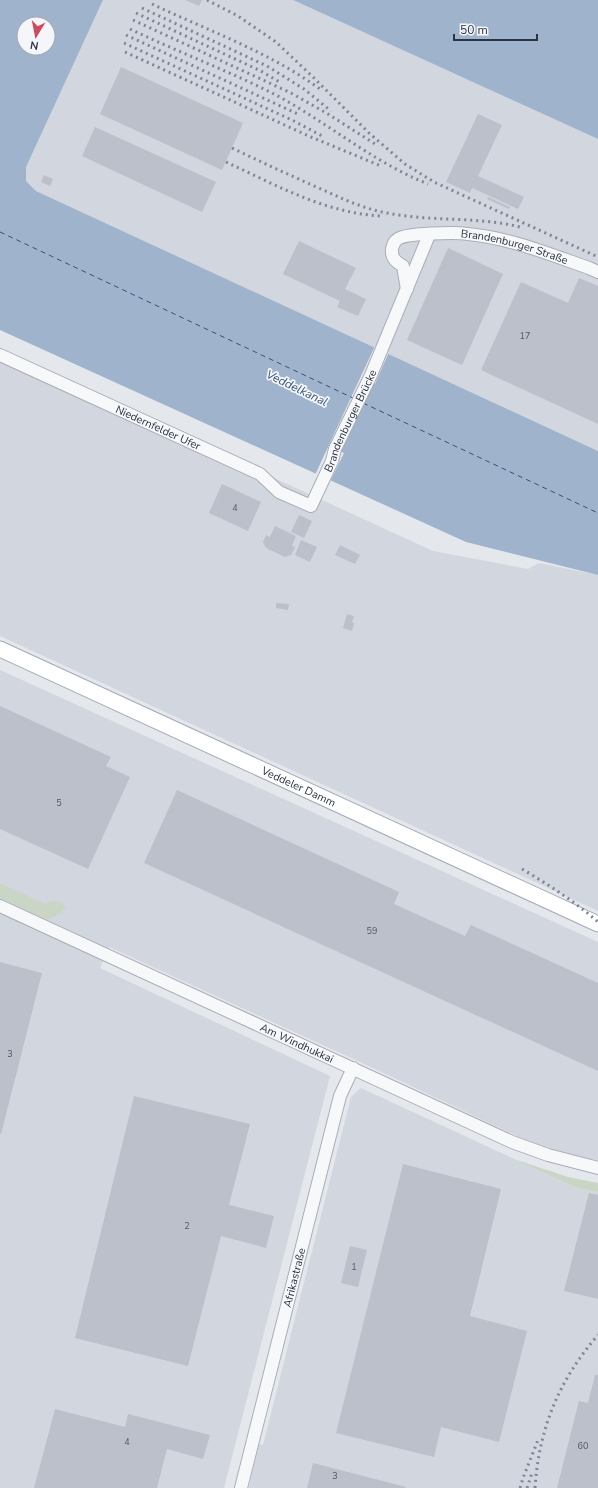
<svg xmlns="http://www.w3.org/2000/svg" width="598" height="1488" viewBox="0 0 598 1488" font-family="'Nunito Sans',sans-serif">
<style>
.built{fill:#d2d6de}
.green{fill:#c9d6c5}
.water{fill:#9fb4cc;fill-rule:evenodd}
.pier{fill:#e4e7ec}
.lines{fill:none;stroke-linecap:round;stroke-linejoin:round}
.ferry{stroke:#34527a;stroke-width:1;stroke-dasharray:5 4;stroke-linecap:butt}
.building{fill:#bbc0ca}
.minor-casing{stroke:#a9aeb7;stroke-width:14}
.major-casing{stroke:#a3abb8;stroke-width:17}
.minor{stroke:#f7f8fa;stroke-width:12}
.major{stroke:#fff;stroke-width:15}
.rail{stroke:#7d8696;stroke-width:3;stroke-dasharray:2 4;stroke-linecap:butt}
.labels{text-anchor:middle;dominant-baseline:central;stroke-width:3.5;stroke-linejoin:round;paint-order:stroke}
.number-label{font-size:9px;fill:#4f5766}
.street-label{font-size:11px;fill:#2b3445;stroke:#f4f6f9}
.water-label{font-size:12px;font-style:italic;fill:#34527a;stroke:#f4f6f9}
</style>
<rect width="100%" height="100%" fill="#e4e7ec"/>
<g class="built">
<polygon points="103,0 293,0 598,139 598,451 36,191 26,181 25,168"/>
<polygon points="0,352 433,551 528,569 539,563 598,575 598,911 0,636"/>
<polygon points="0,670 598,942 598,1160 585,1158 543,1146 519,1137 375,1069 109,947 100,968 330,1076 224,1488 0,1488"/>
<polygon points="361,1088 577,1188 598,1192 598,1488 249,1488 259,1444 263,1445 351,1097"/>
</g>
<g class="green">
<polygon points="0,883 45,904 52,901 61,902 66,907 60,914 47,920 0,898"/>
<polygon points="514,1159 568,1177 598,1183 598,1192 577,1188"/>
</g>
<g class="water">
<path d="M0,0h103l-77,167v14l10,10 562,260v124l-132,-33 -466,-212zM24,24h24v24h-24z"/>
<polygon points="293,0 598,0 598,139"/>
</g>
<polygon class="pier" points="375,346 389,352 375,384 371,382 339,451 344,453 330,482 315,475"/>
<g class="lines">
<g class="ferry">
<polyline points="0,232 353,398"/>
<polyline points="363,403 598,513"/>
</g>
</g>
<g class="building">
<polygon points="185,0 202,0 199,6"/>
<polygon points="121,67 243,123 222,170 100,114"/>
<polygon points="478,114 502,125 478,176 524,197 518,209 472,188 470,193 446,182"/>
<polygon points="95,127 216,182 202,212 82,156"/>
<polygon points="44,175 53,179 50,186 41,182"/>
<polygon points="488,197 510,207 509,209 487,199"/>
<polygon points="299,241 356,268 345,289 366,299 358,316 337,307 340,301 283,274"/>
<polygon points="448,248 503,274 462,365 407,340"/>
<polygon points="579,278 598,286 598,424 481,370 521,282 568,303"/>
<polygon points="222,484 261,502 248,531 209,513"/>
<polygon points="299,515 312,521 304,538 291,532"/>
<polygon points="275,526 296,536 292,546 295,547 291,555 285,557 266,548 263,542 266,535 270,537"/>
<polygon points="301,540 317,547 310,562 295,555"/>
<polygon points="340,545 360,555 355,564 335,555"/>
<polygon points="276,603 289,604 288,610 276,608"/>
<polygon points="347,614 354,616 352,622 354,623 352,631 343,628"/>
<polygon points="0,706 111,757 106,766 130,777 88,869 0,829"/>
<polygon points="177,790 399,892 394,904 465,936 471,925 598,983 598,1071 144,863"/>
<polygon points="0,962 42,973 1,1134 0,1134"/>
<polygon points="134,1096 250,1124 229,1205 274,1216 266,1248 221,1236 188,1366 75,1338"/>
<polygon points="403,1164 501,1189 470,1316 527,1331 499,1442 441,1427 434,1457 336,1433"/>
<polygon points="589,1193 598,1195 598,1299 564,1291"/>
<polygon points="350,1246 367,1250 358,1287 341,1283"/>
<polygon points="595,1375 598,1375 598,1488 557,1488 579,1401 588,1403"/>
<polygon points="55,1409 125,1427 128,1414 210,1435 203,1459 167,1449 157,1488 34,1488"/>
<polygon points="313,1463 406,1487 406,1488 307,1488"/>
</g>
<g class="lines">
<defs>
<g id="minor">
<path id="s1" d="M407,289l-4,-23c-7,-4 -12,-8 -11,-17 1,-4 2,-8 6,-10 6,-6 59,-7 70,-5 42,4 81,20 121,34l9,4"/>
<path id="s2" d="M0,355l260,119 19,18 32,14 21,-45 3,-12 36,-74 58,-140"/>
<path id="s3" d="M0,906l512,236 36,13 50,13"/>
<path id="s4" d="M241,1488l99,-392 13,-28"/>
</g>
<g id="major">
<path id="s5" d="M0,649l598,275"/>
</g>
</defs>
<use href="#minor" class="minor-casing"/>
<use href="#major" class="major-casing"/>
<use href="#minor" class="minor"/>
<use href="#major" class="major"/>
<g class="rail">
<polyline points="207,0 238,16 276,42 313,77 369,133 405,164 434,182 598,257"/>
<path d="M152,4c57,27 117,48 168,85"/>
<polyline points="142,8 267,66 304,89 331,111"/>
<polyline points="136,13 261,71 281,83"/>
<polyline points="133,20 291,93 328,114 375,144"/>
<path d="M130,29c48,23 99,42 146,66 52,28 97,67 152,89"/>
<polyline points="126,35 300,115"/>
<polyline points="124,43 292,120 324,137"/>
<polyline points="125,52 311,137 381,166"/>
<path d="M232,148c27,13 53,25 80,37 25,11 48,23 75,28 44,9 89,3 133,14"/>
<path d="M226,162c50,23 99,51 155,54"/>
<path d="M522,869c27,16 52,32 76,53"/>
<polyline points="520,1488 523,1478 538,1440"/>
<polyline points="527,1488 532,1473"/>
<path d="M535,1488c4,-60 24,-108 63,-153"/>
</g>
</g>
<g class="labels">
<g class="number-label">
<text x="525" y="336">17</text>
<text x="235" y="508">4</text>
<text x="59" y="803">5</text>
<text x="372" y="931">59</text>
<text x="10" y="1054">3</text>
<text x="187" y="1226">2</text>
<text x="354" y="1267">1</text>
<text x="127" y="1442">4</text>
<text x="583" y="1446">60</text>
<text x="335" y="1476">3</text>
</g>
<g class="street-label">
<text stroke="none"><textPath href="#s1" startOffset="176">Brandenburger Straße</textPath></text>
<text stroke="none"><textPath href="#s2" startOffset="441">Brandenburger Brücke</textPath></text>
<text stroke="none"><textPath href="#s2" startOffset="174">Niedernfelder Ufer</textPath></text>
<text stroke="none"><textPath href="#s5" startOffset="329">Veddeler Damm</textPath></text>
<text stroke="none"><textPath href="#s3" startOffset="327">Am Windhukkai</textPath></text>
<text stroke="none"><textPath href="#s4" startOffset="217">Afrikastraße</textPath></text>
</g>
<g class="water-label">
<text transform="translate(297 388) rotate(26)">Veddelkanal</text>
</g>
</g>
<g transform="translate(36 36) rotate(190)"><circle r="19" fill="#f4f6f9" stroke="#a4a8b1"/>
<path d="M0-3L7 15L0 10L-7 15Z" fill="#d1495b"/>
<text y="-6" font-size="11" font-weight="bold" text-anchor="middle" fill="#2b3445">N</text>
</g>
<path d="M454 34v6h83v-6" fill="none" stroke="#2b3445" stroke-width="2"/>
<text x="460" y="34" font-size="12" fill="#2b3445" stroke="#f4f6f9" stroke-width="3" paint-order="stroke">50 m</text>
</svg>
